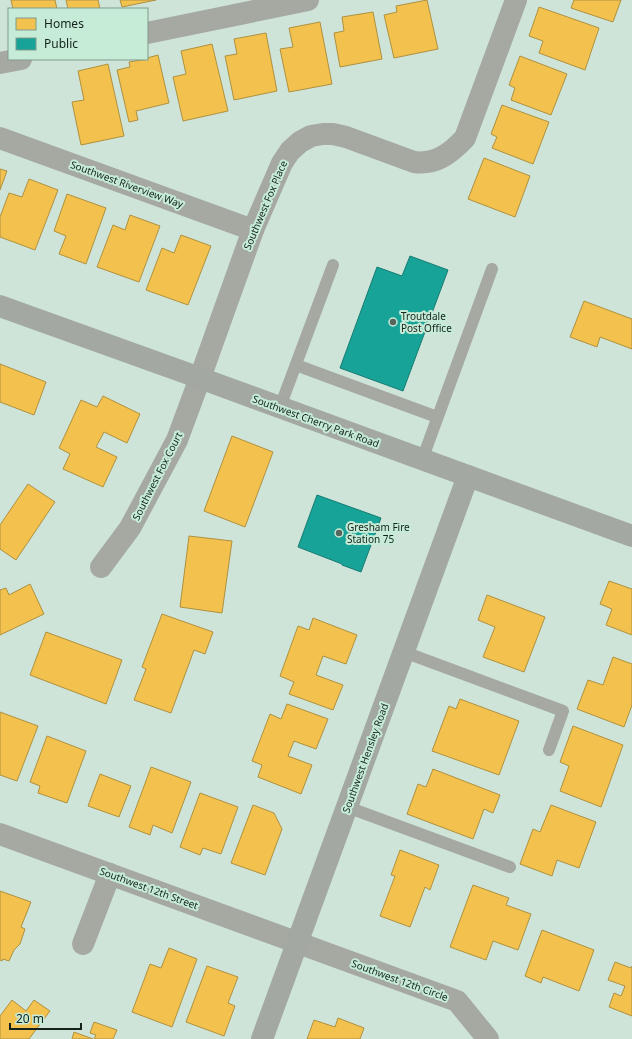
<svg xmlns="http://www.w3.org/2000/svg" width="632" height="1039" viewBox="0 0 632 1039" font-family="'Noto Sans',sans-serif">
<style>
.homes{fill:#f2c14e;stroke:#af913f}
.public{fill:#17a398;stroke:#167c72}
.lines{fill:none;stroke-linecap:round;stroke-linejoin:round}
.lane{stroke:#a6a8a2;stroke-width:12}
.street{stroke:#a6a8a2;stroke-width:22}
.secondary{stroke:#a3a8a2;stroke-width:22}
.poi-dot{fill:#55665e;stroke:#c6ecd8;stroke-width:1.5}
.labels{text-anchor:middle;dominant-baseline:central;stroke-width:4;stroke-linejoin:round;paint-order:stroke}
.street-label{font-size:10px;fill:#14221b;stroke:#c6ecd8}
.poi-label{font-size:10px;fill:#14221b;stroke:#c6ecd8;text-anchor:start}
</style>
<rect width="100%" height="100%" fill="#cee4d9"/>
<g class="homes">
<polygon points="11,0 55,0 57,9 13,9"/>
<polygon points="66,0 98,0 100,9 68,9"/>
<polygon points="120,0 156,0 122,7"/>
<polygon points="427,0 438,49 394,58 384,15 397,12 396,6"/>
<polygon points="574,0 621,0 613,22 571,8"/>
<polygon points="539,7 599,28 585,70 539,53 543,41 529,36"/>
<polygon points="373,12 382,59 340,67 334,33 344,31 342,17"/>
<polygon points="320,22 332,84 289,92 280,49 293,47 289,28"/>
<polygon points="266,33 277,91 234,100 225,56 237,54 234,39"/>
<polygon points="212,44 228,111 183,121 173,77 186,74 181,51"/>
<polygon points="158,55 169,103 136,111 138,120 129,122 117,70 130,67 129,62 147,59 147,58"/>
<polygon points="520,56 567,74 551,115 511,100 515,88 509,85"/>
<polygon points="108,64 124,136 81,145 72,102 84,100 78,71"/>
<polygon points="502,105 549,122 533,164 492,148 497,137 491,134"/>
<polygon points="484,158 530,176 515,217 468,199"/>
<polygon points="0,169 7,171 0,190"/>
<polygon points="29,179 58,190 35,250 0,237 0,217 9,193 22,197"/>
<polygon points="67,194 106,208 86,264 59,254 66,236 54,231"/>
<polygon points="130,215 160,226 139,282 97,267 113,225 125,230"/>
<polygon points="181,235 211,246 188,305 146,290 162,248 174,253"/>
<polygon points="584,301 632,319 632,349 600,337 597,347 570,337"/>
<polygon points="0,364 46,382 34,415 0,402"/>
<polygon points="103,396 140,414 127,443 104,432 96,447 117,457 103,487 63,469 70,454 59,448 81,400 97,407"/>
<polygon points="232,436 273,452 245,527 204,511"/>
<polygon points="28,484 55,502 16,560 0,549 0,525"/>
<polygon points="189,536 232,541 222,613 180,607"/>
<polygon points="609,581 632,589 632,635 606,625 612,609 600,604"/>
<polygon points="30,584 44,614 0,635 0,590 6,588 9,595"/>
<polygon points="487,595 545,617 524,672 483,657 495,627 478,620"/>
<polygon points="162,614 213,632 205,654 194,650 171,713 134,700 146,669 142,667"/>
<polygon points="313,618 357,635 346,664 323,656 316,675 343,685 333,710 289,694 294,682 280,676 298,626 309,630"/>
<polygon points="46,632 122,660 106,704 30,675"/>
<polygon points="613,657 632,664 632,705 624,727 577,709 588,680 603,685"/>
<polygon points="460,699 519,721 499,775 432,751 449,706 456,709"/>
<polygon points="287,704 328,719 316,749 294,741 288,756 312,765 301,794 258,777 262,765 252,761 270,714 281,719"/>
<polygon points="0,712 38,726 17,781 0,775"/>
<polygon points="573,726 623,745 601,807 560,791 569,766 560,762"/>
<polygon points="47,736 86,751 67,803 38,793 40,786 30,782"/>
<polygon points="151,767 191,782 172,833 153,825 150,835 129,827"/>
<polygon points="433,769 500,795 493,813 484,809 473,839 407,814 418,784 426,787"/>
<polygon points="100,774 131,786 119,817 88,806"/>
<polygon points="200,793 238,807 221,854 203,848 200,855 180,847"/>
<polygon points="253,805 274,813 282,829 265,875 231,863"/>
<polygon points="551,805 596,822 579,868 557,860 552,876 520,864 533,829 540,832"/>
<polygon points="400,850 439,865 430,890 425,887 410,927 380,916 395,876 391,875"/>
<polygon points="473,885 509,898 506,905 531,914 518,950 493,941 486,960 450,947"/>
<polygon points="0,891 31,902 21,927 25,929 20,944 14,950 9,961 3,959 2,961 0,960"/>
<polygon points="542,930 594,950 579,991 543,977 541,983 525,976"/>
<polygon points="169,948 197,959 172,1027 132,1012 150,964 161,968"/>
<polygon points="615,962 631,968 632,966 632,1016 609,1007 614,993 621,996 625,986 608,980"/>
<polygon points="207,966 238,977 228,1003 235,1006 224,1036 186,1022"/>
<polygon points="12,1000 26,1011 34,1000 50,1011 29,1039 0,1039 0,1016"/>
<polygon points="338,1018 364,1028 360,1039 307,1039 314,1020 335,1027"/>
<polygon points="94,1022 117,1030 113,1039 94,1039 96,1035 90,1033"/>
<polygon points="74,1032 93,1039 72,1039"/>
</g>
<g class="public">
<polygon points="410,256 448,270 403,391 340,368 377,267 402,276"/>
<polygon points="317,495 381,518 361,572 342,565 342,564 298,547"/>
</g>
<g class="lines">
<g class="lane">
<polyline points="296,365 437,417"/>
<polyline points="280,407 333,265"/>
<polyline points="422,460 492,269"/>
<polyline points="404,652 563,711 549,750"/>
<polyline points="347,807 510,867"/>
</g>
<g class="street">
<polyline points="147,33 308,0"/>
<polyline points="0,63 21,59"/>
<polyline points="0,138 253,230"/>
<path d="M101,567l29,-39 47,-88 23,-62 53,-148 29,-67 8,-12 10,-9 11,-6 12,-2h10l13,3 68,25c22,3 37,-9 51,-24l51,-138"/>
<polyline points="0,834 457,1001 488,1039"/>
<polyline points="83,944 110,874"/>
</g>
<g class="secondary">
<polyline points="0,306 200,378 632,536"/>
<polyline points="262,1039 468,476"/>
</g>
</g>
<g class="poi-dot">
<circle cx="393" cy="322" r="4"/>
<circle cx="339" cy="533" r="4"/>
</g>
<g class="labels">
<g class="street-label">
<text transform="translate(127 184) rotate(20)">Southwest Riverview Way</text>
<text transform="translate(265 205) rotate(-67)">Southwest Fox Place</text>
<text transform="translate(316 421) rotate(20)">Southwest Cherry Park Road</text>
<text transform="translate(157 476) rotate(-63)">Southwest Fox Court</text>
<text transform="translate(365 758) rotate(-70)">Southwest Hensley Road</text>
<text transform="translate(149 888) rotate(20)">Southwest 12th Street</text>
<text transform="translate(400 980) rotate(20)">Southwest 12th Circle</text>
</g>
<g class="poi-label">
<text x="401" y="316">Troutdale<tspan x="401" dy="12">Post Office</tspan></text>
<text x="347" y="527">Gresham Fire<tspan x="347" dy="12">Station 75</tspan></text>
</g>
</g>
<rect x="8" y="8" width="140" height="52" fill="#c6ecd8" stroke="#7f9b8c"/>
<rect x="16" y="18" width="20" height="12" fill="#f2c14e" stroke="#7f9b8c"/>
<text x="44" y="28" font-size="12" fill="#14221b">Homes</text>
<rect x="16" y="38" width="20" height="12" fill="#17a398" stroke="#7f9b8c"/>
<text x="44" y="48" font-size="12" fill="#14221b">Public</text>
<path d="M10 1023v6h71v-6" fill="none" stroke="#14221b" stroke-width="2"/>
<text x="16" y="1023" font-size="12" fill="#14221b" stroke="#c6ecd8" stroke-width="3" paint-order="stroke">20 m</text>
</svg>
